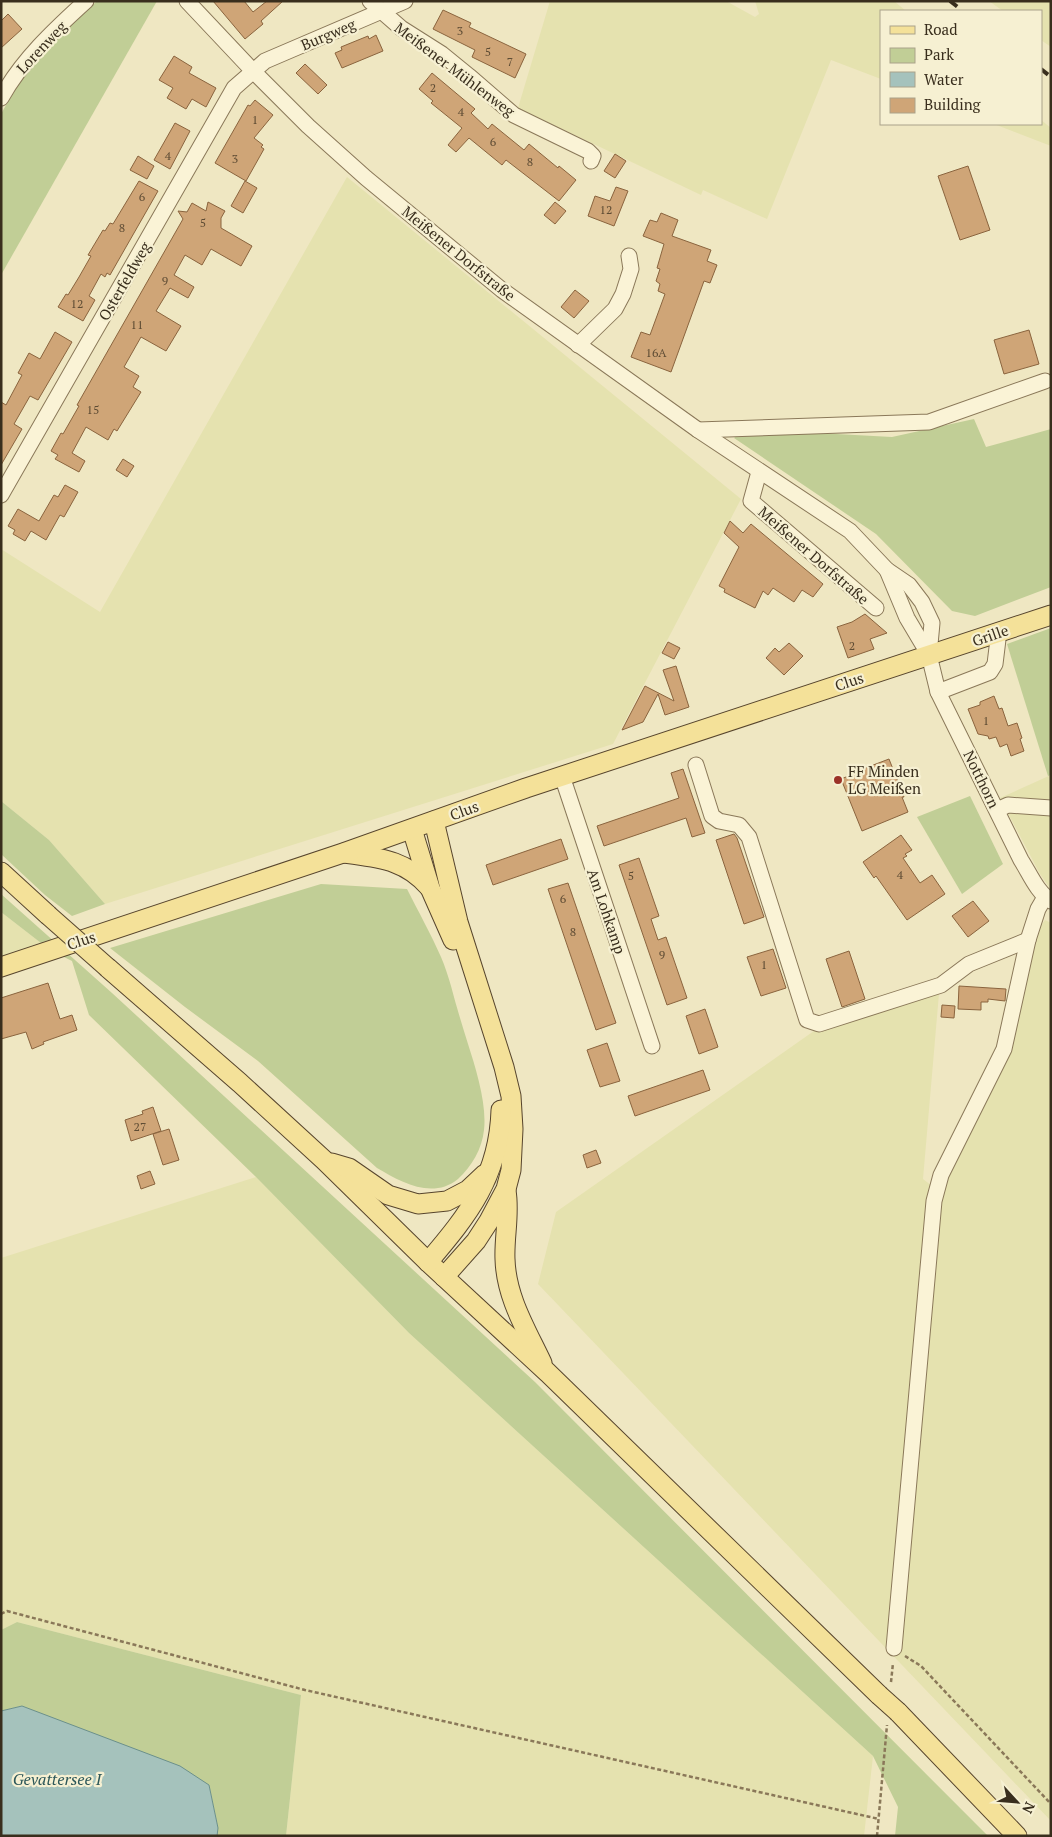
<svg xmlns="http://www.w3.org/2000/svg" width="1052" height="1837" viewBox="0 0 1052 1837" font-family="'PT Serif',serif">
<style>
.farmland{fill:#e5e2af}
.green{fill:#c1ce96}
.water{fill:#a5c2bc;stroke:#6b908b}
.building{fill:#cfa577;stroke:#8a643e}
.lines{fill:none;stroke-linecap:round;stroke-linejoin:round}
.minor-casing{stroke:#8a7859;stroke-width:17}
.major-casing{stroke:#57452d;stroke-width:21}
.path{stroke:#8a7859;stroke-width:2.5;stroke-dasharray:4 2.5;stroke-linecap:butt}
.minor{stroke:#faf3d6;stroke-width:15}
.major{stroke:#f4e199;stroke-width:19}
.rail{stroke:#392e1d;stroke-width:4;stroke-dasharray:9 9;stroke-linecap:butt}
.major-bridge-casing{stroke:#57452d;stroke-width:21;stroke-linecap:butt}
.major-bridge{stroke:#f4e199;stroke-width:19}
.poi-dot{fill:#9b3227;stroke:#f6f0d2;stroke-width:2}
.labels{text-anchor:middle;dominant-baseline:central;stroke-width:4.5;stroke-linejoin:round;paint-order:stroke}
.number-label{font-size:12px;fill:#5e4c34}
.street-label{font-size:15px;fill:#392e1d;stroke:#f6f0d2}
.poi-label{font-size:15px;fill:#392e1d;stroke:#f6f0d2;text-anchor:start}
.water-label{font-size:16px;font-style:italic;fill:#2c5759;stroke:#f6f0d2}
</style>
<rect width="100%" height="100%" fill="#efe7c2"/>
<g class="farmland">
<polygon points="550,1 726,1 755,17 759,14 755,1 894,1 906,11 881,11 881,79 831,60 767,219 703,190 701,195 518,108"/>
<polygon points="989,1 1051,1 1051,47 1041,40 1041,11 1003,11"/>
<polygon points="1041,120 1051,128 1051,146 994,124 1041,124"/>
<polygon points="347,177 741,499 613,744 105,904 49,840 1,801 1,549 100,612"/>
<polygon points="1051,775 1051,890 1040,874 1000,798"/>
<polygon points="1,912 50,950 1,966"/>
<polygon points="1045,920 1051,923 1051,1821 538,1284 556,1212 821,1026 940,982 923,1179 940,1192 1008,1048 1036,932"/>
<polygon points="256,1177 409,1333 873,1756 864,1836 286,1836 301,1695 17,1622 1,1630 1,1258"/>
</g>
<g class="green">
<polygon points="97,1 157,1 1,275 1,114 19,82 65,30"/>
<polygon points="974,419 986,447 1051,429 1051,587 975,616 952,611 876,534 734,438 744,429 892,437"/>
<polygon points="1051,628 1051,775 1048,776 1007,644"/>
<polygon points="970,796 1003,864 962,894 917,817"/>
<polygon points="1,801 49,840 105,904 72,916 45,895 1,854"/>
<path d="M321,884l86,5c11,22 24,45 34,68 4,9 7,19 10,29 5,19 11,39 17,58 8,25 19,60 16,86 -2,19 -12,36 -26,49 -26,21 -57,3 -81,-11l-119,-107 -73,-54 -75,-59z"/>
<polygon points="1,894 112,993 535,1382 988,1836 895,1836 898,1807 873,1756 409,1333 256,1177 89,1015 72,961 50,950 1,912"/>
<polygon points="17,1622 301,1695 286,1836 217,1836 218,1828 209,1785 22,1706 1,1711 1,1630"/>
</g>
<polygon class="water" points="22,1706 180,1766 209,1785 218,1828 217,1836 1,1836 1,1711"/>
<g class="building">
<polygon points="213,1 244,1 253,12 267,1 283,1 261,21 263,24 245,39"/>
<polygon points="443,10 471,23 469,27 526,54 515,78 472,57 475,50 433,29"/>
<polygon points="8,14 22,29 1,48 1,21"/>
<polygon points="376,35 383,51 342,68 335,53 342,50 341,47 368,36 369,39"/>
<polygon points="174,56 192,67 189,73 216,88 206,107 192,99 186,109 167,98 173,88 159,80"/>
<polygon points="305,64 327,85 318,94 296,73"/>
<polygon points="432,73 475,109 471,113 488,129 492,124 524,150 529,144 558,168 559,166 576,180 559,201 506,160 502,165 469,138 456,152 448,145 462,128 431,103 433,101 419,89"/>
<polygon points="255,100 273,115 254,138 263,145 261,147 264,149 246,181 215,163 248,105 250,106"/>
<polygon points="175,123 190,131 170,169 154,160"/>
<polygon points="615,154 626,161 615,178 604,171"/>
<polygon points="138,156 154,166 147,179 130,170"/>
<polygon points="968,166 990,230 960,240 938,176"/>
<polygon points="139,181 158,191 110,275 107,273 105,277 101,274 89,296 95,300 83,321 58,307 66,294 68,295 79,277 91,256 88,255 103,230 105,231 110,223 113,224"/>
<polygon points="245,181 257,188 243,213 231,206"/>
<polygon points="616,187 628,191 614,226 588,216 595,196 610,201"/>
<polygon points="208,202 225,211 221,218 221,228 252,246 241,266 211,249 202,265 185,255 174,275 194,287 188,298 170,288 156,311 181,326 166,351 141,337 124,367 139,376 133,387 141,392 117,431 114,429 108,440 86,427 72,453 85,461 79,472 55,459 58,455 51,451 61,433 63,434 79,406 77,405 183,219 178,211 187,212 192,203 206,211"/>
<polygon points="555,202 566,211 555,224 544,215"/>
<polygon points="661,213 678,220 672,236 711,250 707,261 717,265 710,283 704,281 671,372 631,357 641,332 650,335 665,294 658,291 660,284 656,281 660,269 657,268 664,244 643,236 650,220 657,222"/>
<polygon points="575,290 589,301 574,318 561,307"/>
<polygon points="1029,330 1039,364 1004,374 994,340"/>
<polygon points="55,332 72,342 38,400 30,396 14,424 22,429 1,465 1,402 6,405 22,375 18,373 29,353 40,359"/>
<polygon points="123,459 134,466 127,477 116,470"/>
<polygon points="65,485 78,492 64,517 60,515 46,540 31,531 25,541 13,534 15,530 8,526 18,509 39,521 54,495 58,497"/>
<polygon points="730,521 743,533 751,524 823,584 813,597 802,590 794,602 773,588 768,595 763,591 755,608 724,592 725,589 719,586 739,547 724,533"/>
<polygon points="865,614 887,633 870,639 874,649 848,658 837,627 852,622"/>
<polygon points="668,642 680,648 674,659 662,653"/>
<polygon points="789,643 803,656 784,675 766,658 775,648 779,652"/>
<polygon points="676,666 689,707 665,715 658,694 643,722 622,730 645,686 674,701 663,670"/>
<polygon points="994,696 999,709 1002,708 1008,726 1017,723 1022,738 1020,739 1024,751 1011,756 1007,744 1000,747 996,737 989,739 988,736 978,734 968,709 980,705 980,702"/>
<polygon points="889,759 904,797 902,797 908,812 862,831 841,779 856,773 855,772"/>
<polygon points="683,769 705,833 692,837 686,818 604,846 597,826 679,798 671,773"/>
<polygon points="734,834 737,838 764,917 744,924 716,840"/>
<polygon points="901,835 912,850 905,854 907,856 903,858 920,883 932,875 945,894 907,920 876,876 874,878 863,862"/>
<polygon points="561,839 568,859 493,885 486,865"/>
<polygon points="639,858 659,916 651,919 658,940 666,937 687,998 667,1005 619,865"/>
<polygon points="568,883 616,1023 596,1030 548,889"/>
<polygon points="973,901 989,921 968,937 952,916"/>
<polygon points="773,949 786,988 761,996 747,957"/>
<polygon points="849,951 865,999 842,1007 826,959"/>
<polygon points="48,983 60,1019 72,1015 77,1030 43,1042 44,1044 32,1049 26,1032 1,1039 1,998"/>
<polygon points="959,986 1006,989 1005,1001 988,999 988,1002 981,1002 981,1010 958,1009"/>
<polygon points="942,1005 955,1006 954,1018 941,1017"/>
<polygon points="705,1009 718,1047 699,1054 686,1016"/>
<polygon points="607,1043 620,1081 600,1087 587,1050"/>
<polygon points="703,1070 710,1090 635,1116 628,1096"/>
<polygon points="153,1107 161,1131 131,1141 125,1120 143,1114 142,1111"/>
<polygon points="169,1129 179,1160 163,1165 153,1134"/>
<polygon points="596,1150 601,1163 587,1168 583,1155"/>
<polygon points="150,1171 155,1184 141,1189 137,1176"/>
</g>
<g class="lines">
<defs>
<g id="minor">
<polyline points="187,1 253,71 308,126 366,178 502,290 698,430 850,531 887,570 909,585 922,602 932,623 929,655"/>
<polyline points="370,1 401,28 442,54 469,76 514,115 588,151 593,156 591,161"/>
<path d="M1,98c21,-38 53,-68 85,-97"/>
<polyline points="578,345 615,309 623,294 631,269 629,256"/>
<polyline points="698,430 929,422 1045,381"/>
<polyline points="759,472 751,501 876,608"/>
<polyline points="1,495 234,88 265,61 405,1"/>
<path d="M887,570l20,48 22,37 9,37 83,168c9,14 16,32 30,41"/>
<polyline points="938,692 990,672 995,664 999,631"/>
<polyline points="696,765 712,816 719,821 739,825 749,837 807,1020 819,1024 941,985 969,964 1028,940"/>
<polyline points="562,776 652,1046"/>
<polyline points="997,810 1008,805 1051,808"/>
<polyline points="894,1648 934,1201 941,1175 1004,1049 1028,940 1038,909 1045,897"/>
</g>
<g id="major">
<polyline points="434,821 458,922 504,1067 511,1096 513,1129 511,1170 506,1189 489,1221 476,1241 444,1277"/>
<polyline points="412,829 430,888 453,940"/>
<path d="M344,853c34,5 61,6 85,34"/>
<polyline points="1,872 48,915"/>
<polyline points="1,967 343,853 526,788 1051,615"/>
<polyline points="108,968 240,1083 324,1160 428,1262 548,1373 879,1695"/>
<polyline points="332,1163 349,1168 388,1195 418,1204 447,1201 468,1190 485,1174"/>
<path d="M506,1191c4,22 -2,46 -1,68 1,38 21,70 37,104"/>
<path d="M428,1262c41,-48 71,-86 73,-152"/>
<polyline points="898,1712 1017,1836"/>
</g>
</defs>
<use href="#minor" class="minor-casing"/>
<use href="#major" class="major-casing"/>
<g class="path">
<polyline points="1,1614 7,1611 305,1690 879,1819"/>
<polyline points="905,1656 921,1666 1051,1804"/>
<polyline points="891,1682 893,1663"/>
<polyline points="877,1836 887,1725"/>
</g>
<use href="#minor" class="minor"/>
<use href="#major" class="major"/>
<g class="rail">
<polyline points="950,1 963,11"/>
<polyline points="1041,69 1051,77"/>
</g>
<defs>
<g id="major-bridge">
<polyline points="48,915 108,968"/>
<polyline points="879,1695 898,1712"/>
</g>
</defs>
<use href="#major-bridge" class="major-bridge-casing"/>
<use href="#major-bridge" class="major-bridge"/>
</g>
<circle class="poi-dot" cx="838" cy="780" r="5"/>
<g class="labels">
<g class="number-label">
<text x="460" y="30">3</text>
<text x="488" y="51">5</text>
<text x="510" y="61">7</text>
<text x="433" y="87">2</text>
<text x="461" y="111">4</text>
<text x="255" y="119">1</text>
<text x="493" y="141">6</text>
<text x="168" y="155">4</text>
<text x="235" y="158">3</text>
<text x="530" y="161">8</text>
<text x="142" y="196">6</text>
<text x="606" y="209">12</text>
<text x="203" y="222">5</text>
<text x="122" y="227">8</text>
<text x="165" y="280">9</text>
<text x="77" y="303">12</text>
<text x="137" y="324">11</text>
<text x="656" y="352">16A</text>
<text x="93" y="409">15</text>
<text x="852" y="645">2</text>
<text x="986" y="720">1</text>
<text x="900" y="874">4</text>
<text x="631" y="875">5</text>
<text x="563" y="898">6</text>
<text x="573" y="931">8</text>
<text x="662" y="954">9</text>
<text x="764" y="964">1</text>
<text x="140" y="1126">27</text>
</g>
<g class="street-label">
<text transform="translate(328 34) rotate(-23)">Burgweg</text>
<text transform="translate(41 47) rotate(-47)">Lorenweg</text>
<text transform="translate(455 69) rotate(37)">Meißener Mühlenweg</text>
<text transform="translate(459 253) rotate(39)">Meißener Dorfstraße</text>
<text transform="translate(124 281) rotate(-60)">Osterfeldweg</text>
<text transform="translate(814 555) rotate(41)">Meißener Dorfstraße</text>
<text transform="translate(990 635) rotate(-19)">Grille</text>
<text transform="translate(849 681) rotate(-18)">Clus</text>
<text transform="translate(982 779) rotate(64)">Notthorn</text>
<text transform="translate(464 810) rotate(-20)">Clus</text>
<text transform="translate(607 911) rotate(71)">Am Lohkamp</text>
<text transform="translate(81 940) rotate(-18)">Clus</text>
</g>
<g class="poi-label">
<text x="848" y="771">FF Minden<tspan x="848" dy="17">LG Meißen</tspan></text>
</g>
<g class="water-label">
<text x="57" y="1779">Gevattersee I</text>
</g>
</g>
<rect width="1052" height="1837" fill="none" stroke="#392e1d" stroke-width="5"/>
<rect x="880" y="10" width="162" height="115" fill="#f6f0d2" stroke="#aaa28a"/>
<rect x="890" y="26" width="25" height="8" fill="#f4e199" stroke="#aaa28a"/>
<text x="924" y="35" font-size="15" fill="#392e1d">Road</text>
<rect x="890" y="48" width="25" height="15" fill="#c1ce96" stroke="#aaa28a"/>
<text x="924" y="60" font-size="15" fill="#392e1d">Park</text>
<rect x="890" y="72" width="25" height="15" fill="#a5c2bc" stroke="#aaa28a"/>
<text x="924" y="85" font-size="15" fill="#392e1d">Water</text>
<rect x="890" y="98" width="25" height="15" fill="#cfa577" stroke="#aaa28a"/>
<text x="924" y="110" font-size="15" fill="#392e1d">Building</text>
<g transform="translate(1017 1802) rotate(116)" stroke="#f6f0d2" stroke-width="4" paint-order="stroke">
<path d="M0-4L9 19L0 12L-9 19Z" fill="#392e1d"/>
<text y="-8" font-size="14" font-weight="bold" text-anchor="middle" fill="#392e1d">N</text>
</g>
</svg>
